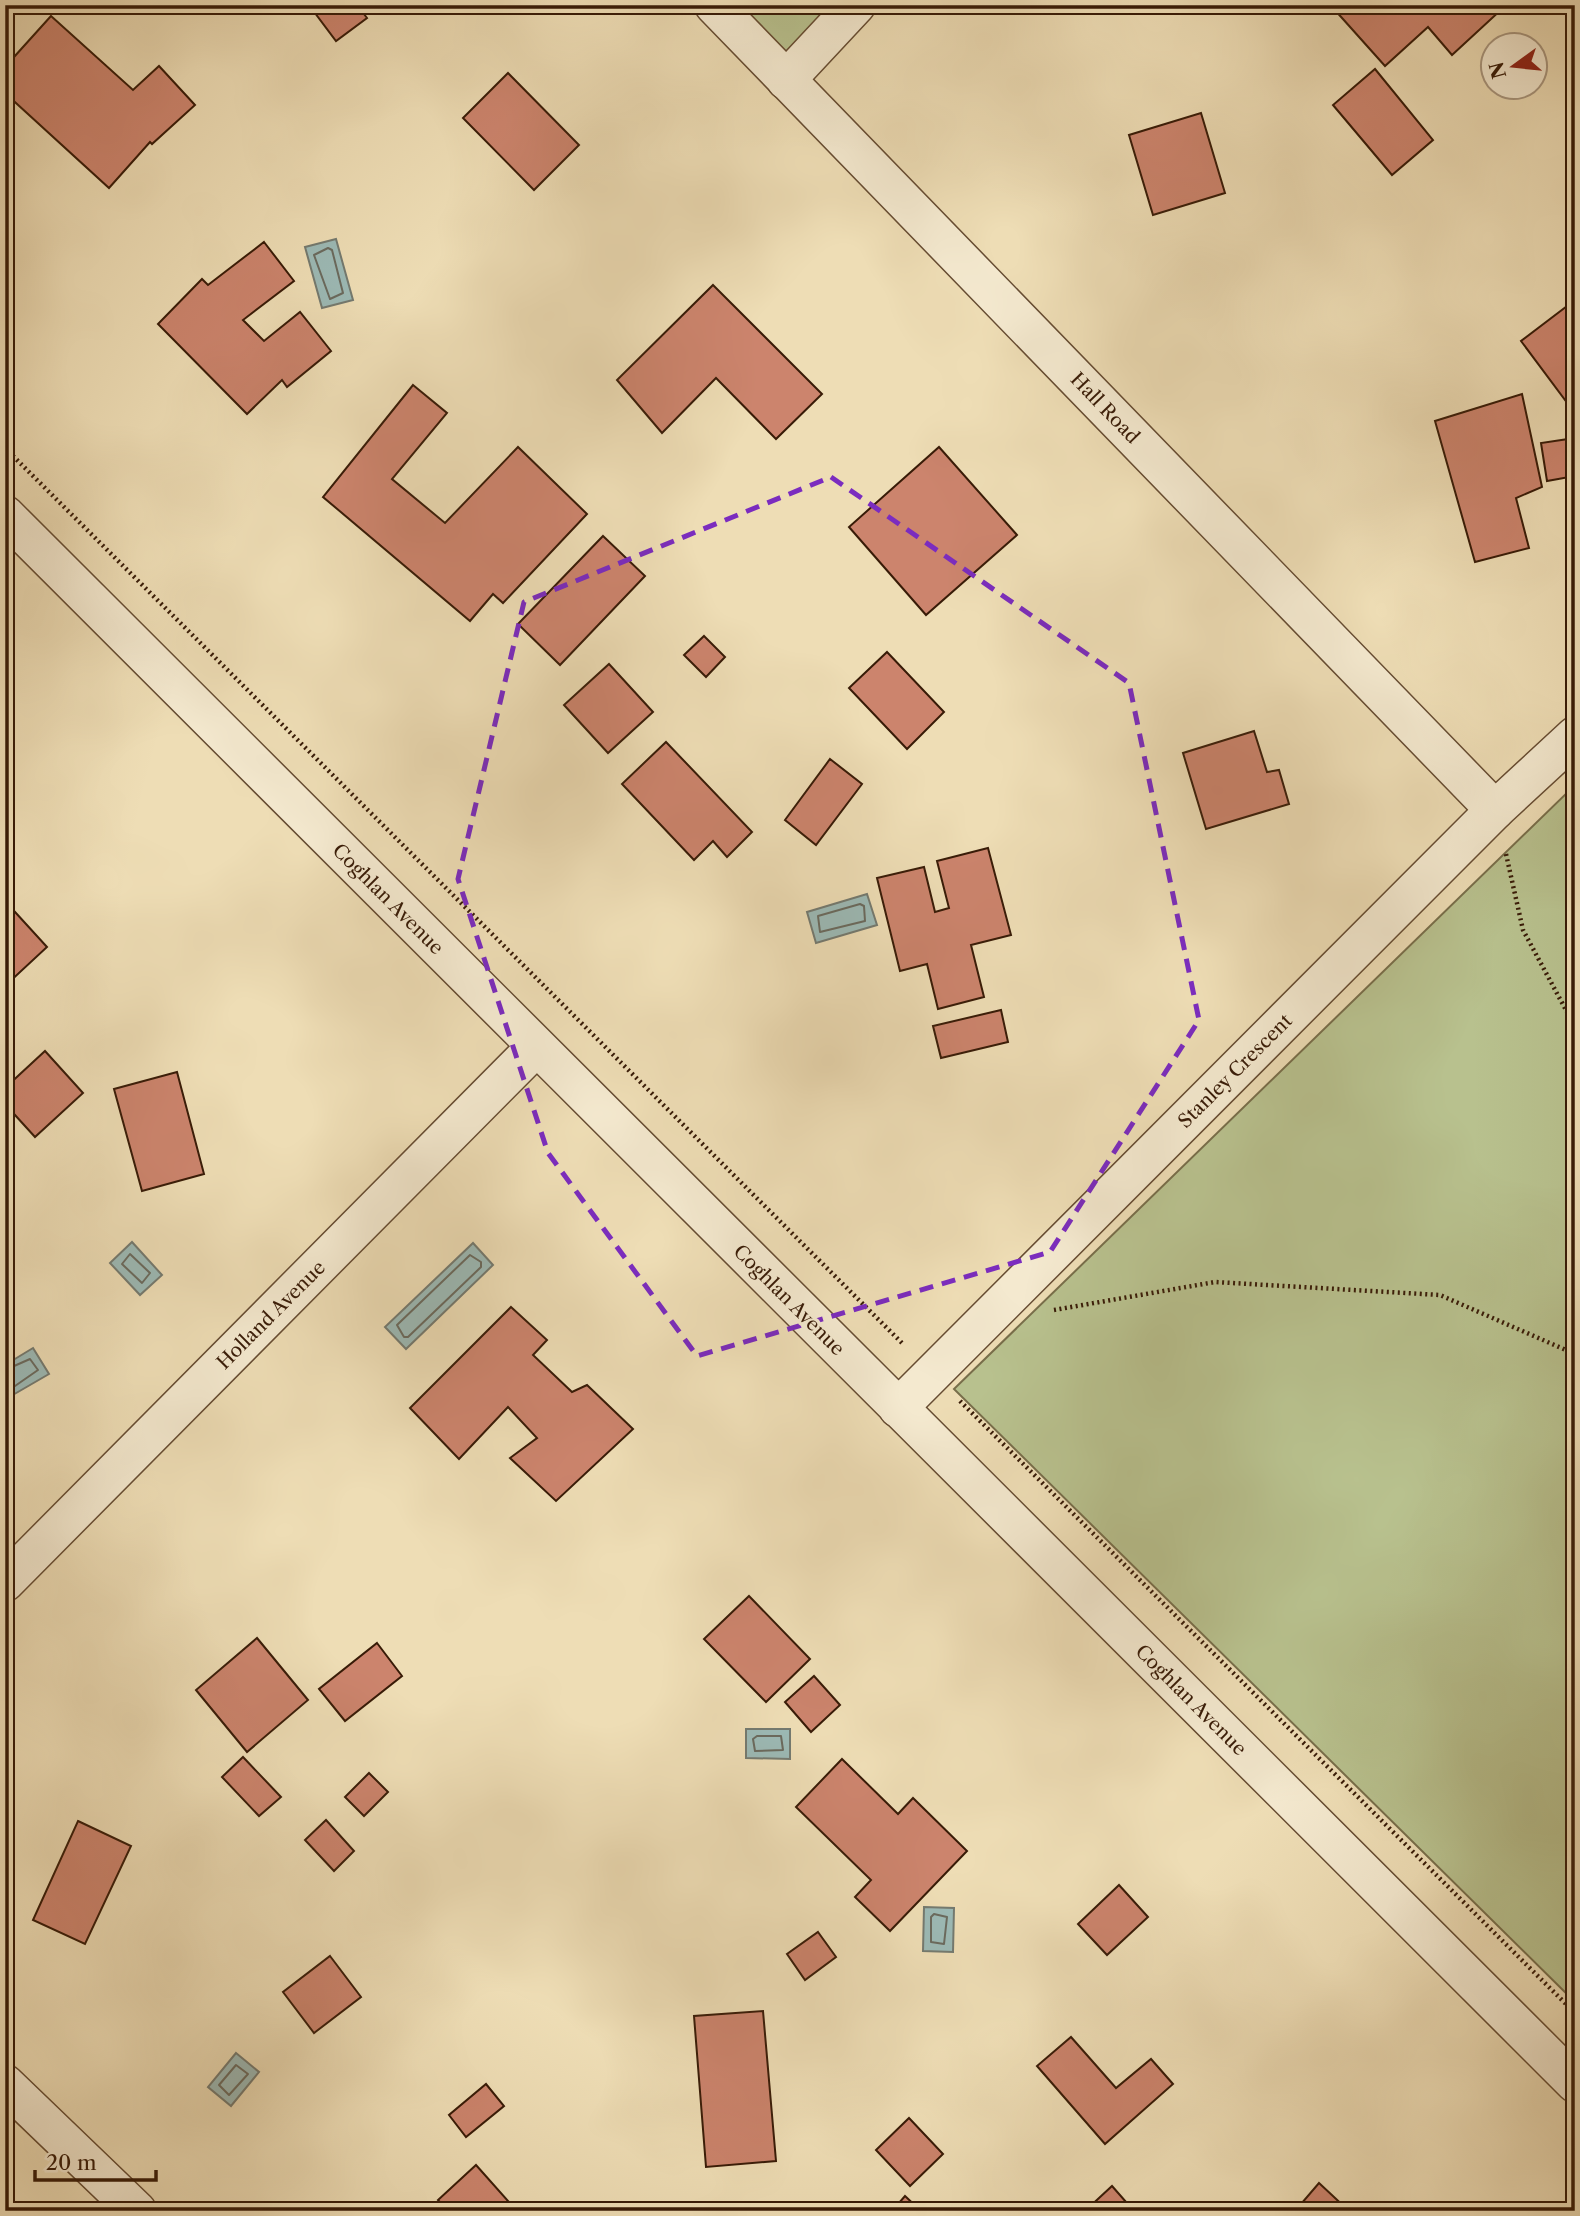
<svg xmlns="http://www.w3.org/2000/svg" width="1580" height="2216" viewBox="0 0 1580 2216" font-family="'Libre Caslon Text',serif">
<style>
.green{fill:#b8c18e;stroke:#786e4a;stroke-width:2}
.water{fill:#9cbab6;stroke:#747a70;stroke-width:2}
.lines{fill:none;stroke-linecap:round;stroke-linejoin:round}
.shore{stroke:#6a6a5e;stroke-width:2}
.building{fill:#cc846d;stroke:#381b07;stroke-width:2}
.minor-casing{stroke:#664c32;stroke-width:41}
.path{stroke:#381b07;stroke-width:4.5;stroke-dasharray:2 3.5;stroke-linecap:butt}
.minor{stroke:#f4e9cf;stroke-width:38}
.marked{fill:none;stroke:#7b2cbf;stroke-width:5;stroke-dasharray:14 9;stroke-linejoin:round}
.labels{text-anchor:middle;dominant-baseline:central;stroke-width:7;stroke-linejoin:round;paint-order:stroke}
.street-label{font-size:19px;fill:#381b07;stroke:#f4e9cf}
</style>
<rect width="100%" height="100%" fill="#eeddb5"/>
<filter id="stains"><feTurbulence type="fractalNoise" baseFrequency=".00286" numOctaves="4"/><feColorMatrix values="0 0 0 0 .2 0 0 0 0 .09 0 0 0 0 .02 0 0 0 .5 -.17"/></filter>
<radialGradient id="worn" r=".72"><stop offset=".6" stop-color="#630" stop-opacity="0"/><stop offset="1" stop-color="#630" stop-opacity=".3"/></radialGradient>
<g class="green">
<polygon points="726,5 844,5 785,68"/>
<polygon points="1575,785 1575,2002 954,1389"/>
</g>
<g class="water">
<polygon points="336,239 353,300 322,308 305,247"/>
<polygon points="867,894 877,925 816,943 807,912"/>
<polygon points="132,1242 162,1275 140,1295 110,1263"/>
<polygon points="473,1243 493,1265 406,1349 385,1327"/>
<polygon points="33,1348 49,1374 11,1396 5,1387 5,1365"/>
<polygon points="746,1729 790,1729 790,1759 746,1758"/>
<polygon points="924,1907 954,1908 953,1952 923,1951"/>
<polygon points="236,2053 259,2072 231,2106 208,2087"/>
</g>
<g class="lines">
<g class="shore">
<polygon points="328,248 332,250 343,293 330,299 314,255"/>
<polygon points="860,904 864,906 865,921 820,932 818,916"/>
<polygon points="130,1254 150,1273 142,1283 122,1264"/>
<polygon points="470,1255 481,1262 481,1267 408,1337 404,1337 397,1325"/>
<polyline points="5,1370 30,1359 38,1370 15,1386 5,1384"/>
<polygon points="757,1736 781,1736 783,1750 755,1751 753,1739"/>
<polygon points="934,1914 947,1917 944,1944 931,1942 931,1917"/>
<polygon points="236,2065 248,2074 229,2095 219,2085"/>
</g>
</g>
<g class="building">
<polygon points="309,5 357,5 367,18 336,41"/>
<polygon points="1339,5 1500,5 1503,8 1452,55 1428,27 1385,66 1334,9"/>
<polygon points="51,16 133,90 159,66 195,105 152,144 150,142 109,188 5,93 5,67"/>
<polygon points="1375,69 1433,140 1392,175 1333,105"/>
<polygon points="508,73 579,145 534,190 463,118"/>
<polygon points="1201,113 1225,193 1153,215 1129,135"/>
<polygon points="264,242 294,281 243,320 264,341 300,312 331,351 287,387 282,380 247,414 158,324 202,279 208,285"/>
<polygon points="713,285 822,394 776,439 716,378 662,433 617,380"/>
<polygon points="1575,300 1575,406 1571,408 1521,341"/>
<polygon points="413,385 447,413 392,479 445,523 518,447 587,514 503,603 493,594 470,621 323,497"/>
<polygon points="1522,394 1542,487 1516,498 1529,548 1475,562 1435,421"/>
<polygon points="1575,438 1575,476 1547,481 1541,443"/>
<polygon points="939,447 1017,535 926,615 849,527"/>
<polygon points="603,536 645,576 560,665 518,624"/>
<polygon points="704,636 725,657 706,677 684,655"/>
<polygon points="887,652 944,712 907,749 849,688"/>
<polygon points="609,664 653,712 608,753 564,705"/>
<polygon points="1254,731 1267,772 1279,770 1289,804 1206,829 1183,753"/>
<polygon points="666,742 752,832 727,857 713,841 694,860 622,784"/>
<polygon points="830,759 862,784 816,845 785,820"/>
<polygon points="988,848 1011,935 971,945 984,997 938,1009 927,964 900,971 877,878 924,867 935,912 949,908 937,861"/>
<polygon points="5,901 47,947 5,986"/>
<polygon points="1001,1010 1008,1042 941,1058 933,1026"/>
<polygon points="45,1051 83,1093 35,1137 5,1104 5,1088"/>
<polygon points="177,1072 204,1174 142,1191 114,1089"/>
<polygon points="511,1307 547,1340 533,1355 572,1392 587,1385 633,1429 556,1501 510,1458 537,1438 508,1407 459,1459 410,1408"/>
<polygon points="749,1596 810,1659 766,1702 704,1639"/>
<polygon points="257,1638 308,1700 247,1752 196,1690"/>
<polygon points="377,1643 402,1676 345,1721 319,1689"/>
<polygon points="814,1676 840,1705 811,1732 785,1702"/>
<polygon points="243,1757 281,1797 259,1816 222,1777"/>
<polygon points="842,1759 898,1814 913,1798 967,1851 890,1931 855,1897 871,1880 796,1807"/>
<polygon points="369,1773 388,1792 364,1816 345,1797"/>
<polygon points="326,1820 354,1851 334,1871 305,1840"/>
<polygon points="78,1821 131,1846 85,1944 33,1920"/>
<polygon points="1119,1885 1148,1917 1107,1955 1078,1924"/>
<polygon points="818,1932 836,1957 805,1980 787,1954"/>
<polygon points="330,1956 361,1997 314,2033 283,1992"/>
<polygon points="763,2011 776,2161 706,2167 694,2016"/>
<polygon points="1071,2037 1116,2088 1151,2059 1173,2084 1105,2144 1037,2066"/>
<polygon points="486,2084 504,2106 466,2137 449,2115"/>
<polygon points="909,2118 943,2154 910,2186 876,2150"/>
<polygon points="476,2165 517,2211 448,2211 438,2200"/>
<polygon points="1319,2183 1349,2211 1295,2211"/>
<polygon points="1112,2186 1134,2211 1085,2211"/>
<polygon points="905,2196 921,2211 892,2211"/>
</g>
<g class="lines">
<defs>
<g id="minor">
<polyline points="714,5 1495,810"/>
<polyline points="786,80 856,5"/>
<polyline points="5,515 1575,2083"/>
<polyline points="898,1408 1495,810 1575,736"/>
<polyline points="5,1582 536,1047"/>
<polyline points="5,2084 137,2211"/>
</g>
</defs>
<use href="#minor" class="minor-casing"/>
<g class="path">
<polyline points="5,448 904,1345"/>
<polyline points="1506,854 1523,930 1575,1027"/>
<polyline points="1054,1310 1215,1282 1440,1295 1575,1354"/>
<polyline points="960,1401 1575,2013"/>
</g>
<use href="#minor" class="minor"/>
</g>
<path class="marked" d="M831,477l298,206 70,337 -149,232 -353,104 -149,-203 -90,-274 66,-277z"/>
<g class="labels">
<g class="street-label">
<text transform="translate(1105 408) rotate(46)">Hall Road</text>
<text transform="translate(388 899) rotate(45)">Coghlan Avenue</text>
<text transform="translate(1235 1071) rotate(-45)">Stanley Crescent</text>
<text transform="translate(789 1300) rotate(45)">Coghlan Avenue</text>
<text transform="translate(271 1315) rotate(-45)">Holland Avenue</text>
<text transform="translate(1191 1700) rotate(45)">Coghlan Avenue</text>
</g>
</g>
<rect width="1580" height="2216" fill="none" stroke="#eeddb5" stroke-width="28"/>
<rect x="7" y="7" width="1566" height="2202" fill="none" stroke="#381b07" stroke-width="3.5"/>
<rect x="14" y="14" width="1552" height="2188" fill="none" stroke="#381b07" stroke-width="2"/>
<g transform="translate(1514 66) rotate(255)"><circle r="33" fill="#f4e9cf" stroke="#a9977f" stroke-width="2"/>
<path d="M0-5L12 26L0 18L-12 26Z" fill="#8f2418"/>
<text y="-10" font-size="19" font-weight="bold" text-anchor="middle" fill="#381b07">N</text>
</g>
<path d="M35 2170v10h121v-10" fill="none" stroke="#381b07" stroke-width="3.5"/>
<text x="46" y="2170" font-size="21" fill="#381b07" stroke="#f4e9cf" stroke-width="5" paint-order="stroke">20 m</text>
<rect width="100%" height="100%" filter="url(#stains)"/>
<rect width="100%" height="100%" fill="url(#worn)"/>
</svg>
